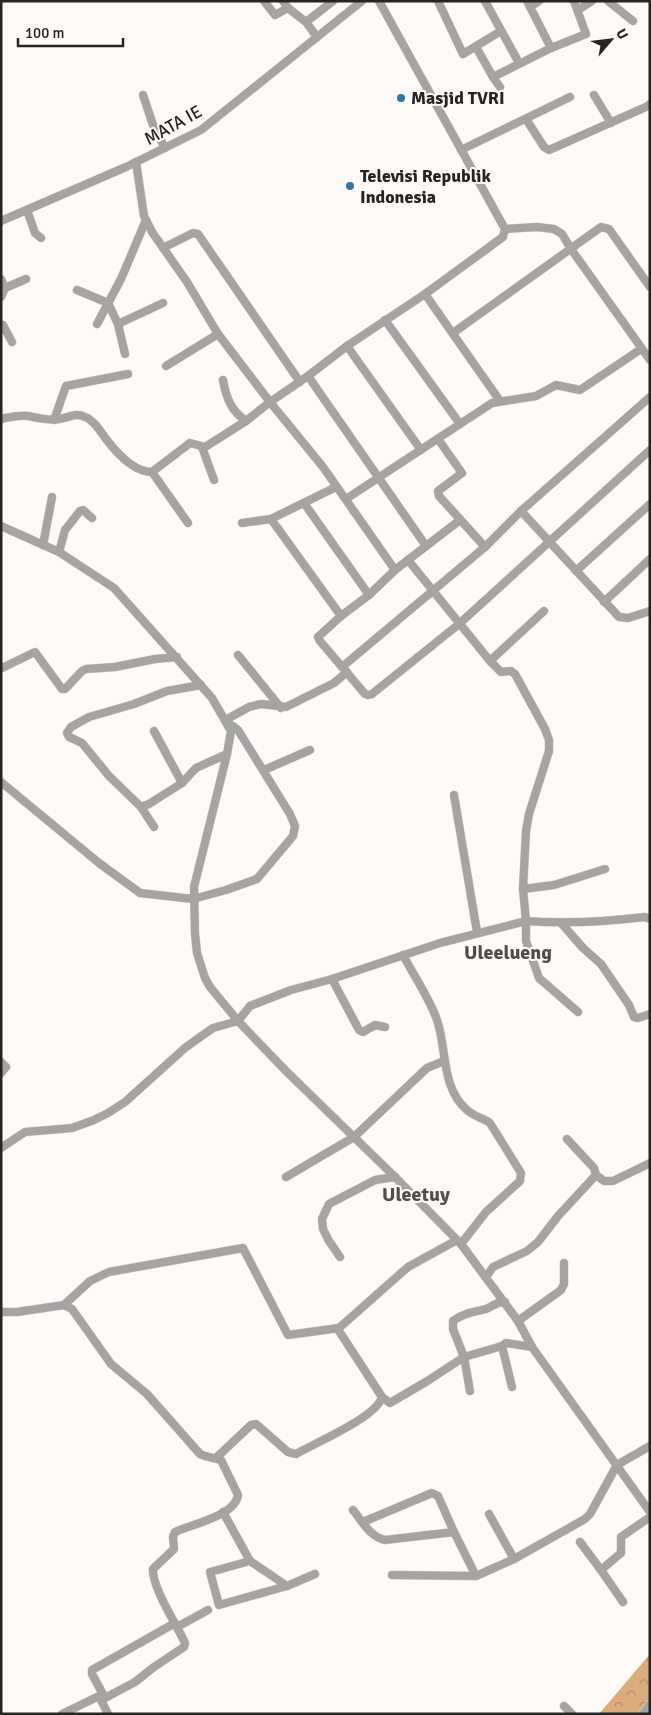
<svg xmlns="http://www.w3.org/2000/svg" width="651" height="1715" viewBox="0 0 651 1715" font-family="Signika,sans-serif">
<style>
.forest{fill:url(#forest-crowns)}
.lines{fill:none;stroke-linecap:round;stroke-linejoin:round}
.minor-casing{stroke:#d6d4d2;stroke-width:9}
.minor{stroke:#a5a4a3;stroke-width:8}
.poi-dot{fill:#2f75aa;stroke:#fdfaf8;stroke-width:2}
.labels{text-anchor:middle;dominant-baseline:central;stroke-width:4;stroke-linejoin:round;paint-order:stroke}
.poi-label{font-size:18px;font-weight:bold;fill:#262524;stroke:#fdfaf8;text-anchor:start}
.street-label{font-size:18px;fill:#262524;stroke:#fdfaf8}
.quarter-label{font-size:20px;font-weight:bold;fill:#504e4c;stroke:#fdfaf8}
</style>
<defs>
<pattern id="forest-crowns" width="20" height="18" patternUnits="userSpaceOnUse" patternTransform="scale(1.25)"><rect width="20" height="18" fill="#ddac7c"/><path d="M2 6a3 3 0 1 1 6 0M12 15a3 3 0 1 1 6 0" fill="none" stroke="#b38c65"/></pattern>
</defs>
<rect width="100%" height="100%" fill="#fdfaf8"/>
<polygon class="forest" points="650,1654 650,1714 599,1714"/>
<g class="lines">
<defs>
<g id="minor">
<polyline points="264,1 275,15 288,8"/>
<polyline points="283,1 288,8 306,22 317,37"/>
<polyline points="438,1 463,54 501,31"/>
<polyline points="485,1 519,63"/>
<polyline points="608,1 633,21"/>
<polyline points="530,7 539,1"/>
<polyline points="578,10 592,1"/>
<polyline points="306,22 333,1"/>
<polyline points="476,47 493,77 551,48 527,1"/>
<polyline points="551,48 586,34 574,1"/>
<polyline points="493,77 500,87"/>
<polyline points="143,95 153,125 165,148"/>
<polyline points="594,95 611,123"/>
<polyline points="526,119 544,147 549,150 648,106 650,104"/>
<polyline points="461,150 570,97"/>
<polyline points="27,210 35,233 41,238"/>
<polyline points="1,221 126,167 201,130 362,1"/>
<polyline points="505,229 537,227 554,229 562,234 571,249 650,360"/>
<polyline points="163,248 193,233 198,234 300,382"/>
<polyline points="1,279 5,288 1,297"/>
<polyline points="5,288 26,279"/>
<polyline points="77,290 108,303 118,324 125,354"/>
<polyline points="425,294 500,401"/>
<polyline points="385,320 460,424"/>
<polyline points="97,324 121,279 146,220"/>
<polyline points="118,324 163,303"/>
<polyline points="3,325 12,342"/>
<polyline points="453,333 601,227 609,229 650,287"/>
<polyline points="347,346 421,450"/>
<polyline points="166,366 218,334"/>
<polyline points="308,376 426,546"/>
<path d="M223,380c3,17 8,31 23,41"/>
<path d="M1,419c9,-2 18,-4 27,-3 10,2 21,5 31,3 10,-1 16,-7 26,-2 9,3 16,15 21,22 10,13 28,33 46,33l38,-29 15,4 41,-26 24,-19 38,-26 39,-30 78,-52 78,-57 2,-8 -126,-228"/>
<polyline points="54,420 66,386 128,374"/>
<polyline points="438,439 462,473 438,491 439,496 485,547"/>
<polyline points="202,447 214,480"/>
<polyline points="152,472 188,523"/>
<polyline points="346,499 492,403 536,396 556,385 580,390 641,349"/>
<polyline points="304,503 369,595"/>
<polyline points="521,511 619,617 628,618 650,611"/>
<polyline points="271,519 341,616"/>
<polyline points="242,523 271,519 336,487"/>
<polyline points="1,526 59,552 114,588 212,698 231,731 227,754 194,887 195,934 197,953 205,978 210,987 238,1021 286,1071 395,1177 461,1244 518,1321 532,1347 650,1512"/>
<polyline points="43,545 52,497"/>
<polyline points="59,552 65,530 80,511 83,510 92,518"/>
<polyline points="408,560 460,520"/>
<polyline points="395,570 369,595 341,616 318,637 320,641 365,694 368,695 372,694 459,624 650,450"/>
<polyline points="576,571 650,504"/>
<polyline points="604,602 650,559"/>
<polyline points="238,655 281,708"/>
<polyline points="490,661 544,611"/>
<polyline points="342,667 485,547 521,511 650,397"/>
<polyline points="2,668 35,652 62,689 65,689 82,671 86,669 115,667 155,659 177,657"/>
<polyline points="201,685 167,691 134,704 89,717 71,727 67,733 69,737 82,743 109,776 141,807 149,804 182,783 196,768 227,754"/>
<polyline points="229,727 229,718 249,707 261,704 286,707 334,683 347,672"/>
<polyline points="154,731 182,783"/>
<polyline points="264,770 310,750"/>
<polyline points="1,782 99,863 140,893 193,899 226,890 257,879 293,836 295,826 290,814 238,730 233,726 231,731"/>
<polyline points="454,795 477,932"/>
<polyline points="141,807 154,827"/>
<polyline points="523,889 554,885 605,869"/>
<polyline points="562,924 583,948 601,964 629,1005 634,1017 638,1018 650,1014"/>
<path d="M403,955c11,21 27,44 34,65 10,29 4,68 30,90 6,6 16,8 23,13l31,50 -1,8 -34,31 -25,32"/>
<polyline points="332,979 359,1030 363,1032 375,1025 385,1027"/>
<path d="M578,1012l-39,-34 -13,-37v-20c41,3 77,1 119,-4l5,2"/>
<polyline points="1,1062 6,1067 1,1073"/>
<polyline points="567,1139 594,1168 596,1175 604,1181 613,1181 650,1163"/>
<polyline points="1,1148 25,1132 72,1128 94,1120 108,1113 125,1102 186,1047 213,1028 238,1021 250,1006 291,990 332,979 440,943 526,921 523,889 526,831 529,814 549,751 549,740 545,729 515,674 511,671 501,672 490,661 408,560 395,570 323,467 270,402 218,334 187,282 152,232 144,216 136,162"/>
<polyline points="286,1177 354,1137 427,1068 444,1061"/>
<polyline points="340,1257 329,1241 323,1229 322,1219 329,1204 375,1180 395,1177"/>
<polyline points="486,1277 493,1267 527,1251 538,1242 558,1216 596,1175"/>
<polyline points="64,1305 90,1281 109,1272 243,1248 288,1335 339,1328 408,1267 457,1240"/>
<path d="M1,1312h16l47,-7 8,4 39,55 36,30 53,60 5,2 16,4 17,35c-3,21 -46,29 -63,37l-2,5 1,12 -21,20c-1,19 24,56 32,74l-1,4 -30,20 -19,15 -30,16 -6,-2 -37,18"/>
<polyline points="518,1321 561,1290 564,1284 564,1263"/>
<polyline points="339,1328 339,1331 382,1397 390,1403 429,1380 464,1357 502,1346 506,1343 532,1347"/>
<polyline points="502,1346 512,1387"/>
<path d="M470,1391l-6,-34 -11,-28v-8c10,-8 21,-9 33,-12 8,-3 9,-7 19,-7"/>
<path d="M216,1458l35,-33 5,-1 32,28 8,2c19,-11 81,-37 86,-57"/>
<path d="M353,1510c9,11 17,27 32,30l69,-8 22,44"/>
<polyline points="223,1512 250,1561 287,1586 315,1574"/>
<polyline points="489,1514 514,1559"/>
<polyline points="363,1522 432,1493 438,1496 454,1532"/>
<polyline points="580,1542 601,1570"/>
<polyline points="250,1561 210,1572 219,1605 287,1586"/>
<polyline points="392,1575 476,1576 514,1559 585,1519 590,1514 617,1465 650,1446"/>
<polyline points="623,1602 601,1570 621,1553 621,1537 650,1517"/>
<polyline points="177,1627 208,1610"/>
<polyline points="99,1696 108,1714"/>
<polyline points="105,1698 92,1674 92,1670 175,1623"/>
<polyline points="564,1706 572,1714"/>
<polyline points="643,1714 650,1704"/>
</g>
</defs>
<use href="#minor" class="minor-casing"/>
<use href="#minor" class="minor"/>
</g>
<g class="poi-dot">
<circle cx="401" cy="98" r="5"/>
<circle cx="350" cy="186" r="5"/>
</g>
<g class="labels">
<g class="poi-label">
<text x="411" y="98">Masjid TVRI</text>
<text x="360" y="176">Televisi Republik<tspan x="360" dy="21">Indonesia</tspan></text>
</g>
<g class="street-label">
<text transform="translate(173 125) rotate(-29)">MATA IE</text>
</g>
<g class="quarter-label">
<text x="508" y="952">Uleelueng</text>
<text x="416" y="1194">Uleetuy</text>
</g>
</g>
<rect width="651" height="1715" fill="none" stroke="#262524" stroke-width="5"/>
<g transform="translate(611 40) rotate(62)" stroke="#fdfaf8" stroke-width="4" paint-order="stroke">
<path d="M0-4L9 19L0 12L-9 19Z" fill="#262524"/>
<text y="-8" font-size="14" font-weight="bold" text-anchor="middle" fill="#262524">U</text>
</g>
<path d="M18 38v8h105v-8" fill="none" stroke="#262524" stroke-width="2.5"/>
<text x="25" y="38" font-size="15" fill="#262524" stroke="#fdfaf8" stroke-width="4" paint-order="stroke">100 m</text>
</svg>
